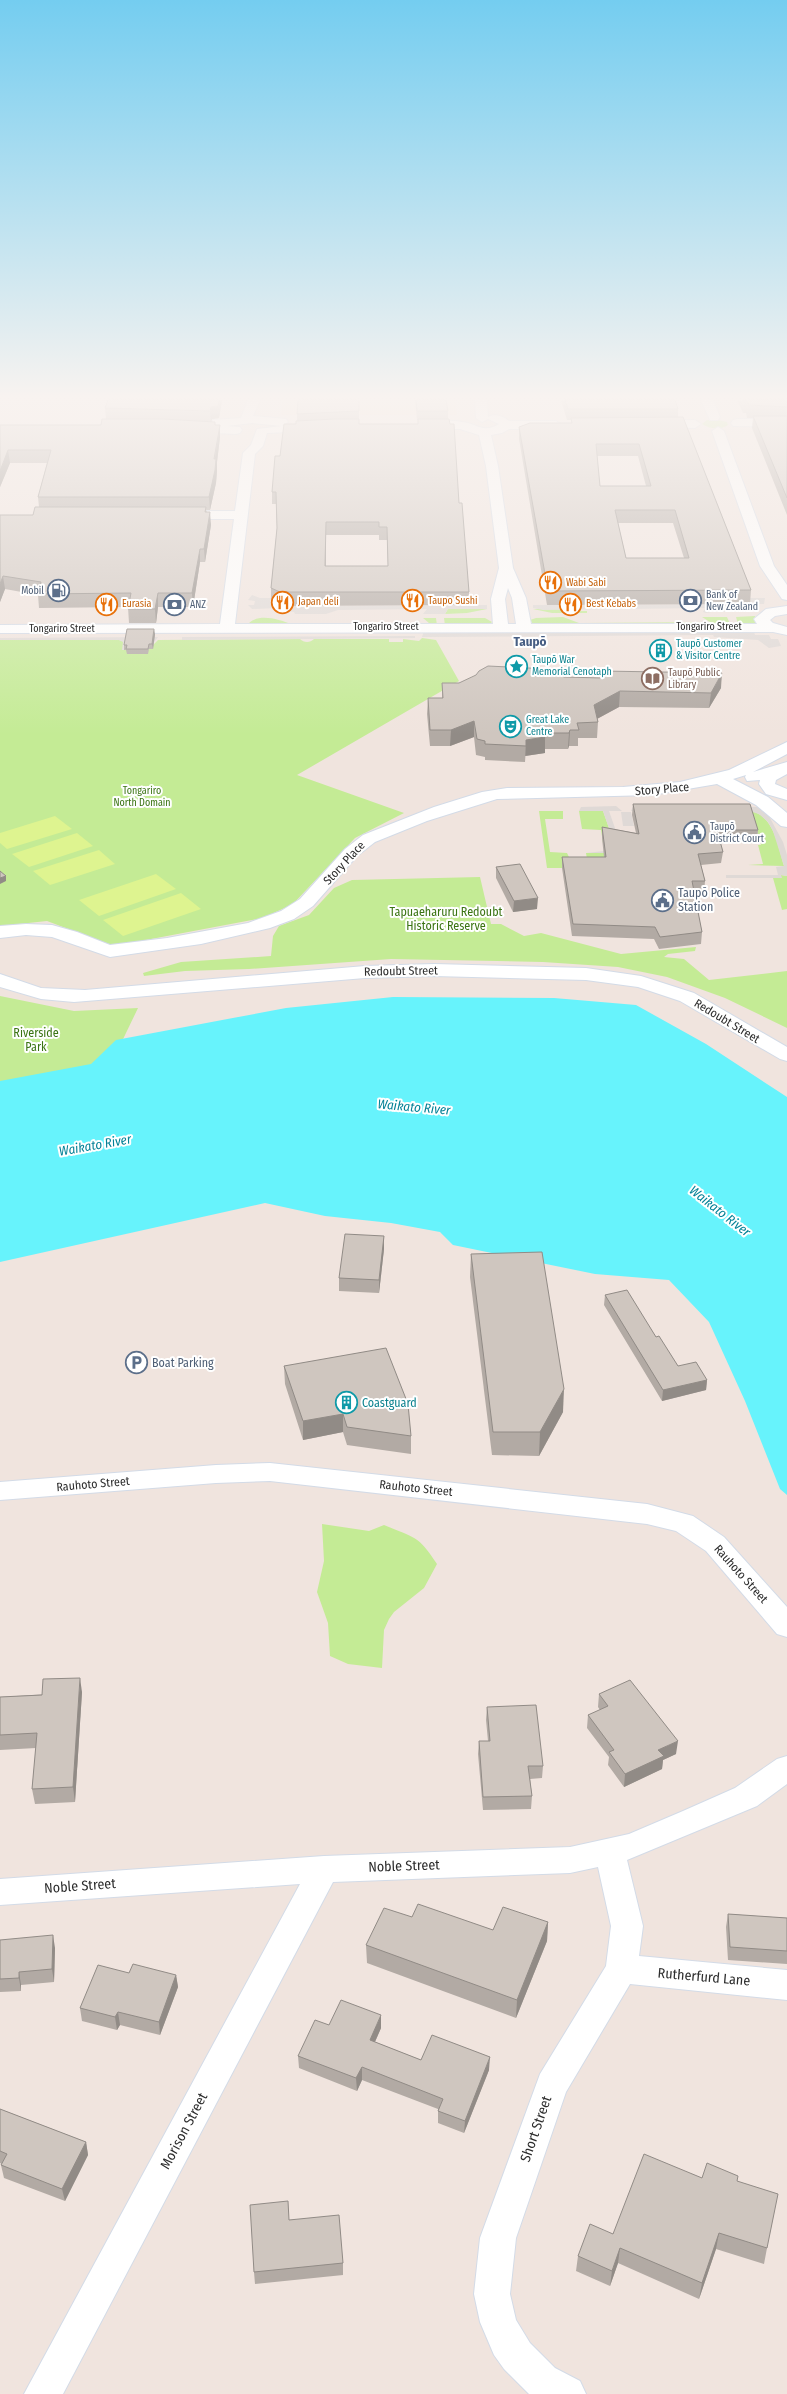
<svg xmlns="http://www.w3.org/2000/svg" width="787" height="2394" viewBox="0 0 787 2394" font-family="'Fira Sans Condensed',sans-serif">
<style>
.education{fill:#f2decc}
.green{fill:#c4eb95}
.pitch{fill:#def490}
.plaza{fill:#dfd9d6}
.water{fill:#67f3fc}
.lines{fill:none;stroke-linecap:round;stroke-linejoin:round}
.minor-casing{stroke:#d3dbe7;stroke-width:2}
.minor{fill:#fff;fill-rule:evenodd}
.wall{fill:#b2aaa4;fill-rule:evenodd}
.shaded-wall{fill:#918b86}
.building{fill:#cfc6bf;stroke:#918b86;fill-rule:evenodd}
.labels{text-anchor:middle;dominant-baseline:central;stroke-width:4;stroke-linejoin:round;paint-order:stroke}
.far-food-label{font-size:10px;fill:#c56008;stroke:#fff;text-anchor:start}
.far-service-label{font-size:10px;fill:#4e5e75;stroke:#fff;text-anchor:start}
.far-street-label{font-size:10px;fill:#2d2d2d;stroke:#fff}
.far-culture-label{font-size:10px;fill:#0d838f;stroke:#fff;text-anchor:start}
.far-education-label{font-size:10px;fill:#785e54;stroke:#fff;text-anchor:start}
.far-park-label{font-size:10px;fill:#3b7413;stroke:#fff}
.street-label{font-size:12px;fill:#2d2d2d;stroke:#fff}
.service-label{font-size:12px;fill:#4e5e75;stroke:#fff;text-anchor:start}
.park-label{font-size:12px;fill:#3b7413;stroke:#fff}
.culture-label{font-size:12px;fill:#0d838f;stroke:#fff;text-anchor:start}
.far-district-label{font-size:13px;font-weight:bold;fill:#475e83;stroke:#fff}
.water-label{font-size:13px;font-style:italic;fill:#038196;stroke:#fff}
.near-street-label{font-size:14px;fill:#2d2d2d;stroke:#fff}
</style>
<rect width="100%" height="100%" fill="#f0e4de"/>
<polygon class="education" points="283,400 455,400 457,415 281,415"/>
<g class="green">
<path d="M707,420h11l9,2 1,3c-7,5 -19,4 -26,-1z"/>
<polygon points="567,608 568,611 587,611 587,613 552,613 533,609"/>
<polygon points="448,609 487,609 467,613 445,614"/>
<polygon points="755,616 755,624 738,624 736,617"/>
<polygon points="563,617 579,623 710,622 702,617 727,617 730,624 533,624 530,620 536,618"/>
<path d="M423,618h13l1,8 -188,-2v-1c11,-10 31,-3 42,1l138,-1z"/>
<polygon points="444,618 485,618 492,622 489,625 445,626"/>
<path d="M422,638l14,2 23,41 -162,94 107,38 -49,25 -62,66 -30,14 -149,28 -67,-25 -47,5v-286h119l30,9 9,-9 142,-1c4,4 10,4 14,0h75v3h14v-3l16,2z"/>
<polygon points="539,811 563,811 563,819 545,819 550,852 567,853 570,859 587,859 586,853 604,853 607,868 547,868"/>
<polygon points="579,811 603,811 610,831 603,843 601,830 582,829"/>
<path d="M751,811c23,5 27,35 33,55l-36,-1 15,-1 -5,-19h3z"/>
<polygon points="781,875 787,876 787,909 782,910 773,878 781,878"/>
<polygon points="480,877 491,924 501,924 524,936 541,933 621,954 696,947 695,951 668,954 664,957 684,959 709,980 787,971 787,1028 725,998 667,977 618,967 543,962 391,959 249,969 185,971 144,976 143,973 181,962 271,956 273,936 279,926 309,915 334,888 352,880"/>
<polygon points="0,996 74,1011 138,1008 113,1060 0,1085"/>
<path d="M322,1524l47,7 15,-6c31,13 34,10 53,39l-13,24 -30,24 -5,7 -5,11 -2,38 -34,-4 -18,-8 -2,-33 -11,-31 7,-31z"/>
</g>
<g class="pitch">
<polygon points="55,816 72,829 7,849 0,843 0,833"/>
<polygon points="77,833 93,846 29,867 12,854"/>
<polygon points="99,850 115,864 50,885 33,871"/>
<polygon points="156,874 176,889 99,916 79,900"/>
<polygon points="181,893 201,909 123,936 103,920"/>
</g>
<g class="plaza">
<polygon points="252,595 260,598 271,598 270,602 280,606 487,605 487,609 448,609 445,614 423,614 427,609 338,610 326,614 295,614 294,612 279,610 279,608 252,609 248,605 254,605 255,601 248,600"/>
<polygon points="748,598 765,598 764,604 756,604 757,608 747,608 748,611 725,612 714,608 711,609 712,612 706,613 703,612 705,608 543,610 533,608 533,605 749,604"/>
<polygon points="742,630 743,632 754,632 755,635 769,635 771,639 778,639 781,646 769,648 758,640 714,637 713,635 422,637 424,631 730,632"/>
<polygon points="415,636 415,638 182,640 182,637"/>
<polygon points="158,637 153,644 125,644 124,650 122,650 123,642 119,640 0,640 0,638"/>
<polygon points="616,806 622,811 609,811 616,831 606,857 604,853 586,853 604,851 610,831 603,811 579,811 581,807"/>
<polygon points="633,806 764,807 783,842 787,855 787,876 781,875 782,878 726,878 726,875 778,875 776,867 784,866 773,831 768,822 759,814 746,810 631,811"/>
<polygon points="621,812 631,812 634,826 623,826"/>
</g>
<polygon class="water" points="393,997 554,998 636,1005 706,1044 787,1097 787,1495 780,1489 745,1401 709,1322 669,1280 595,1274 453,1245 440,1232 391,1223 325,1216 265,1203 0,1262 0,1081 91,1064 116,1040 286,1008"/>
<g class="lines">
<defs>
<g id="minor">
<path d="M248,400h12l-7,16 33,3 2,3 -6,4 31,-3 6,4 -6,4 -46,2 -4,13 -8,8 -20,170h258l-2,-25 8,-31 -13,-102 -7,-31 -19,-6h-35l-6,-4c4,-5 36,-5 43,-3 14,1 21,12 37,2l-11,-5 -6,3 -6,-4 -1,-18h12l1,17c6,-4 16,-1 21,4h47l6,4 -6,4h-47l-7,4 -11,2 7,31 15,102 13,30 5,26h226l-3,-5 12,-10 21,-3v8l-12,2 -5,4 3,3 14,4v8l-14,-3 -773,1v-8l220,-1 14,-105h-53l-7,-4 7,-4h54l8,-58 8,-8 6,-16 25,-3 -30,-3 -25,3 13,1 2,3 -2,3 -4,1 -45,-2 -6,-4 6,-4 22,1 -2,-2 2,-3 28,-2zM508,588l4,10 4,26h-8l-3,-25z"/>
<polygon points="701,400 713,400 720,417 718,420 710,420"/>
<polygon points="737,419 787,419 787,427 733,426 731,423 733,420"/>
<polygon points="655,420 695,420 701,424 695,428 651,427 649,424"/>
<polygon points="718,427 724,431 774,566 787,585 787,600 782,599 760,566 712,431"/>
<polygon points="787,742 787,754 753,772 787,762 787,774 776,780 775,784 787,789 787,800 766,794 759,784 760,780 747,781 745,777 746,775 733,779 768,797 787,813 787,827 781,826 756,805 717,784 652,795 497,799 427,821 375,842 357,856 313,906 294,919 270,928 201,944 110,957 52,937 26,935 0,938 0,926 26,924 52,925 77,932 110,945 167,938 248,923 281,911 300,899 345,849 363,835 434,807 482,792 507,788 623,787 680,782 729,770"/>
<polygon points="434,964 586,968 641,976 694,993 787,1047 787,1061 780,1059 680,1001 638,987 586,980 434,976 365,978 74,1002 41,999 0,987 0,974 41,988 85,990 365,966"/>
<polygon points="270,1463 647,1504 693,1516 724,1537 787,1607 787,1637 777,1634 706,1551 676,1531 647,1524 270,1481 216,1483 0,1500 0,1482 216,1465"/>
<polygon points="787,1756 787,1784 757,1806 627,1860 643,1926 639,1956 787,1970 787,2000 630,1984 566,2092 516,2238 510,2294 516,2320 530,2343 555,2368 580,2381 586,2394 529,2394 504,2369 494,2355 480,2322 474,2294 480,2238 540,2074 606,1966 611,1926 598,1867 570,1873 333,1882 63,2394 24,2394 300,1884 0,1905 0,1879 324,1856 570,1847 629,1834 683,1811 735,1788 777,1759"/>
</g>
</defs>
<use href="#minor" class="minor-casing"/>
<use href="#minor" class="minor"/>
</g>
<g class="wall">
<polygon points="108,400 222,400 219,418 212,419 211,422 215,425 220,425 220,437 217,462 217,471 216,483 210,510 206,510 207,512 211,525 205,562 200,562 193,607 158,607 156,623 129,623 128,607 39,608 38,595 5,589 0,602 0,515 33,515 39,507 38,497 47,463 10,463 0,487 0,425 101,425 106,419 105,408"/>
<path d="M359,400v24h59v-4h-1l-2,-20h31l2,11v8l11,84 10,89v13l-188,1 -10,-5v-13l6,-60 -1,-24h-4v-12l8,-36 16,-32 1,-3v-7zM326,535h53v5h8l1,26h-62z"/>
<path d="M561,400h114l3,9v8l73,173 -1,14 -203,1 -28,-166v-12l52,-4v-3h-4zM597,456h41l8,30h-46zM618,523h55l11,35h-58z"/>
<polygon points="737,400 787,400 787,515 752,428 753,418 747,418 746,413 743,413"/>
<polygon points="155,634 153,649 149,649 148,654 127,654 126,650 124,650 124,645"/>
<polygon points="601,671 721,688 709,708 619,707 597,719 598,722 597,738 578,738 578,746 569,746 568,749 545,749 545,753 525,756 525,762 485,760 485,757 476,755 474,737 450,746 430,746 427,714 428,698 442,698 442,683 459,683 564,677 600,678"/>
<polygon points="633,804 758,830 757,841 720,841 723,852 721,863 701,865 705,881 704,893 694,893 702,932 701,944 659,949 654,939 572,936 562,868 562,857 604,857 602,838 602,827 636,833 632,815"/>
<polygon points="496,867 537,909 513,912 496,878"/>
<polygon points="384,1236 384,1249 379,1293 339,1291 339,1278"/>
<polygon points="471,1254 563,1412 539,1456 492,1455 470,1277"/>
<polygon points="605,1295 656,1337 678,1366 707,1380 706,1390 662,1401 604,1305"/>
<polygon points="284,1366 411,1436 411,1454 347,1445 343,1432 303,1440 285,1384"/>
<polygon points="82,1692 75,1802 35,1804 32,1789 36,1748 0,1750 0,1697"/>
<polygon points="599,1694 676,1754 663,1760 662,1769 624,1787 608,1765 609,1757 587,1728 588,1715 600,1710 598,1707"/>
<polygon points="487,1707 543,1766 542,1778 530,1779 532,1796 531,1809 483,1810 478,1754 479,1741 488,1741 486,1720"/>
<polygon points="728,1914 787,1918 787,1964 728,1960 726,1927"/>
<polygon points="412,1917 493,1930 548,1922 547,1941 516,2018 367,1963 366,1945"/>
<polygon points="0,1940 55,1948 54,1982 21,1985 21,1991 0,1992"/>
<polygon points="129,1973 176,1975 178,1987 160,2035 120,2025 117,2030 82,2021 80,2008"/>
<polygon points="329,2025 381,2028 375,2042 421,2060 489,2070 464,2133 438,2123 438,2109 362,2080 357,2091 299,2068 298,2056"/>
<polygon points="0,2109 86,2142 88,2155 65,2201 4,2178 1,2165 2,2164 0,2163"/>
<polygon points="702,2178 737,2181 767,2248 764,2264 716,2249 699,2299 618,2263 610,2286 576,2271 578,2256"/>
<polygon points="289,2220 343,2263 343,2275 255,2284 254,2272"/>
</g>
<g class="shaded-wall">
<polygon points="219,400 222,400 219,418 212,419 211,423 210,411 211,407"/>
<polygon points="220,425 220,437 217,462 217,471 216,483 210,510 209,497"/>
<polygon points="8,450 10,463 0,487 0,471"/>
<polygon points="210,512 211,525 205,562 204,549"/>
<polygon points="326,522 326,535 325,579 325,566"/>
<polygon points="200,549 200,562 193,607 192,593"/>
<polygon points="3,576 5,589 0,602 0,584"/>
<polygon points="158,593 158,607 156,623 155,609"/>
<polygon points="154,629 155,634 153,649 152,644"/>
<polygon points="722,673 721,688 709,708 711,693"/>
<polygon points="620,691 619,707 593,721 594,705"/>
<polygon points="474,721 474,737 450,746 451,730"/>
<polygon points="570,730 569,746 568,749 569,733"/>
<polygon points="545,737 545,753 525,756 525,762 526,740"/>
<polygon points="6,876 6,881 0,884 0,878"/>
<polygon points="538,898 537,909 513,912 514,901"/>
<polygon points="384,1236 384,1249 379,1293 379,1280"/>
<polygon points="707,1380 706,1390 662,1401 663,1390"/>
<polygon points="564,1389 563,1412 539,1456 540,1432"/>
<polygon points="343,1414 343,1432 303,1440 303,1421"/>
<polygon points="80,1678 82,1692 75,1802 73,1787"/>
<polygon points="678,1741 676,1754 663,1760 662,1769 624,1787 625,1774 658,1750"/>
<polygon points="548,1922 547,1941 516,2018 517,2000"/>
<polygon points="53,1935 55,1948 54,1982 52,1969"/>
<polygon points="19,1972 21,1985 21,1991 19,1978"/>
<polygon points="176,1975 178,1987 160,2035 159,2022"/>
<polygon points="118,2012 120,2025 117,2030 115,2017"/>
<polygon points="381,2015 381,2028 370,2053 370,2040"/>
<polygon points="490,2057 489,2070 464,2133 465,2121"/>
<polygon points="362,2067 362,2080 357,2091 356,2078"/>
<polygon points="86,2142 88,2155 65,2201 62,2189"/>
<polygon points="719,2233 716,2249 699,2299 702,2283"/>
<polygon points="620,2248 618,2263 610,2286 612,2271"/>
</g>
<g class="building">
<polygon points="108,400 219,400 218,406 211,407 210,411 105,408"/>
<polygon points="298,400 359,400 359,411 297,414"/>
<polygon points="416,400 446,400 448,411 417,411"/>
<polygon points="565,400 675,400 678,409 568,409"/>
<polygon points="743,400 787,400 787,407 749,405 747,401 744,401"/>
<polygon points="753,416 787,416 787,498"/>
<path d="M683,417l68,173 -203,1 -29,-164 11,-4h42l-1,-5zM596,444h43l12,42h-51zM615,510h60l14,48h-63z"/>
<polygon points="102,419 163,419 215,422 215,425 220,425 214,459 216,459 215,470 209,497 38,497 51,450 8,450 0,471 0,425 101,425"/>
<path d="M335,419h24v5h59v-5h31l1,5h4l5,79h3l7,89h-189l-9,-4 6,-60 -1,-36h-4l3,-36h5l4,-32h12v-3zM326,522h53v5h8l1,39h-63z"/>
<polygon points="35,507 206,507 205,512 210,512 204,549 200,549 192,593 158,593 155,609 128,609 131,593 38,594 41,582 3,576 0,584 0,515 33,515"/>
<polygon points="127,629 154,629 152,644 149,644 148,649 126,649 127,645 124,645"/>
<polygon points="488,666 549,669 564,677 602,678 601,671 722,673 711,693 620,691 594,705 598,722 577,723 579,730 570,730 569,733 544,733 545,737 526,740 526,746 485,744 485,741 477,739 474,721 451,730 430,730 428,698 443,698 442,683 459,683 476,675 479,671"/>
<polygon points="633,804 750,804 758,830 717,830 723,852 698,854 705,881 692,881 702,932 660,937 655,927 573,924 562,857 606,857 602,827 639,834"/>
<polygon points="520,864 538,898 514,901 496,867"/>
<polygon points="0,871 6,876 0,878"/>
<polygon points="345,1234 384,1236 379,1280 339,1278"/>
<polygon points="542,1252 564,1389 540,1432 493,1432 471,1254"/>
<polygon points="627,1290 656,1337 659,1336 678,1366 696,1362 707,1380 663,1390 605,1295"/>
<polygon points="386,1348 408,1404 411,1436 347,1427 343,1414 303,1421 284,1366"/>
<polygon points="80,1678 73,1787 32,1789 37,1733 0,1735 0,1697 42,1695 43,1679"/>
<polygon points="630,1680 678,1741 658,1750 664,1756 625,1774 609,1752 614,1750 588,1715 608,1706 599,1694"/>
<polygon points="536,1705 543,1766 528,1766 532,1796 483,1797 479,1741 490,1741 487,1707"/>
<polygon points="418,1904 493,1930 503,1907 548,1922 517,2000 366,1945 384,1908 412,1917"/>
<polygon points="728,1914 787,1918 787,1951 730,1947"/>
<polygon points="53,1935 52,1969 19,1972 19,1978 0,1979 0,1940"/>
<polygon points="133,1964 176,1975 159,2022 118,2012 115,2017 80,2008 98,1965 129,1973"/>
<polygon points="341,2000 381,2015 370,2040 421,2060 432,2035 490,2057 465,2121 438,2111 443,2099 362,2067 356,2078 298,2056 315,2020 329,2025"/>
<polygon points="0,2109 86,2142 62,2189 1,2165 7,2154 0,2151"/>
<polygon points="644,2154 702,2178 707,2163 738,2176 737,2181 778,2194 767,2248 719,2233 702,2283 620,2248 612,2271 578,2256 590,2224 613,2234"/>
<polygon points="288,2201 289,2220 339,2215 343,2263 254,2272 250,2205"/>
</g>
<linearGradient id="sky" x2="0" y2="1"><stop stop-color="#74cdf0"/><stop offset="0.54" stop-color="#f8f3f0"/><stop offset="1" stop-color="#f8f3f0" stop-opacity="0"/></linearGradient>
<rect width="787" height="735" fill="url(#sky)"/>
<defs>
<symbol id="restaurant-ring" viewBox="-11 -11 22 22"><circle r="9.5" fill="#fff" stroke="#e8710a" stroke-width="1.5"/><path d="M-5-6h1v4h1v-4h1v4h1v-4h1v5L-1.5 .5V6h-2V.5L-5-1ZM5-6V6H3V1.5H1.5Q1.5-4 5-6Z" fill="#e8710a"/></symbol>
<symbol id="fuel-ring" viewBox="-11 -11 22 22"><circle r="9.5" fill="#fff" stroke="#5c6f8a" stroke-width="1.5"/><path d="M-5.5-6h7V0h2V4h1.3V-2.5L3-4.5l.8-.8L6-3V5H2.5V1h-1V6h-7ZM-4.2-4.7v3.2H.2V-4.7Z" fill="#5c6f8a"/></symbol>
<symbol id="bank-ring" viewBox="-11 -11 22 22"><circle r="9.5" fill="#fff" stroke="#5c6f8a" stroke-width="1.5"/><path d="M-6-4H6V4H-6ZM0-2.3a2.3 2.3 0 1 0 0 4.6a2.3 2.3 0 1 0 0-4.6Z" fill="#5c6f8a"/></symbol>
<symbol id="building-ring" viewBox="-11 -11 22 22"><circle r="9.5" fill="#fff" stroke="#0f9aa8" stroke-width="1.5"/><path d="M-4-6H4V6H1V3H-1V6H-4ZM-2.5-4.3h1.7v1.8h-1.7ZM.8-4.3h1.7v1.8H.8ZM-2.5-1h1.7V.8h-1.7ZM.8-1h1.7V.8H.8Z" fill="#0f9aa8"/></symbol>
<symbol id="sight-ring" viewBox="-11 -11 22 22"><circle r="9.5" fill="#fff" stroke="#0f9aa8" stroke-width="1.5"/><path d="M0-6L1.8-2.2L6-1.7L2.9 1.2L3.7 5.4L0 3.3L-3.7 5.4L-2.9 1.2L-6-1.7L-1.8-2.2Z" fill="#0f9aa8"/></symbol>
<symbol id="library-ring" viewBox="-11 -11 22 22"><circle r="9.5" fill="#fff" stroke="#8d6e63" stroke-width="1.5"/><path d="M-6-4Q-3-5.5-.7-3.5V5Q-3 3-6 4ZM6-4Q3-5.5 .7-3.5V5Q3 3 6 4Z" fill="#8d6e63"/></symbol>
<symbol id="theatre-ring" viewBox="-11 -11 22 22"><circle r="9.5" fill="#fff" stroke="#0f9aa8" stroke-width="1.5"/><path d="M-5-5.5Q0-4 5-5.5V0Q5 5 0 6Q-5 5-5 0ZM-3.3-2.5H-1v1.5H-3.3ZM1-2.5H3.3v1.5H1ZM-2.8 1Q0 5.5 2.8 1Z" fill="#0f9aa8"/></symbol>
<symbol id="civic-ring" viewBox="-11 -11 22 22"><circle r="9.5" fill="#fff" stroke="#5c6f8a" stroke-width="1.5"/><path d="M-.6-6.5H3V-4.5H.6V-3L4-1V1h2V6H-6V1h2V-1L-.6-3ZM-1.2 2.5V6h2.4V2.5Z" fill="#5c6f8a"/></symbol>
<symbol id="parking-ring" viewBox="-11 -11 22 22"><circle r="9.5" fill="#fff" stroke="#5c6f8a" stroke-width="1.5"/><path d="M-3.5-5.5H1a3.5 3.5 0 0 1 0 7H-1V5.5H-3.5ZM-1-3.4V-.6H.8a1.4 1.4 0 0 0 0-2.8Z" fill="#5c6f8a"/></symbol>
</defs>
<g fill-rule="evenodd">
<use href="#restaurant-ring" x="538" y="570" width="25" height="25"/>
<use href="#fuel-ring" x="46" y="578" width="25" height="25"/>
<use href="#restaurant-ring" x="400" y="588" width="25" height="25"/>
<use href="#bank-ring" x="678" y="588" width="25" height="25"/>
<use href="#restaurant-ring" x="270" y="590" width="25" height="25"/>
<use href="#restaurant-ring" x="94" y="592" width="25" height="25"/>
<use href="#restaurant-ring" x="558" y="592" width="25" height="25"/>
<use href="#bank-ring" x="162" y="592" width="25" height="25"/>
<use href="#building-ring" x="648" y="638" width="25" height="25"/>
<use href="#sight-ring" x="504" y="654" width="25" height="25"/>
<use href="#library-ring" x="640" y="666" width="25" height="25"/>
<use href="#theatre-ring" x="498" y="714" width="25" height="25"/>
<use href="#civic-ring" x="682" y="820" width="25" height="25"/>
<use href="#civic-ring" x="650" y="888" width="25" height="25"/>
<use href="#parking-ring" x="124" y="1350" width="25" height="25"/>
<use href="#building-ring" x="334" y="1390" width="25" height="25"/>
</g>
<g class="labels">
<g class="far-food-label">
<text x="566" y="583">Wabi Sabi</text>
<text x="428" y="601">Taupo Sushi</text>
<text x="298" y="602">Japan deli</text>
<text x="122" y="604">Eurasia</text>
<text x="586" y="604">Best Kebabs</text>
</g>
<g class="far-service-label">
<text x="44" y="591" text-anchor="end">Mobil</text>
<text x="706" y="595">Bank of<tspan x="706" dy="12">New Zealand</tspan></text>
<text x="190" y="605">ANZ</text>
<text x="710" y="827">Taupō<tspan x="710" dy="12">District Court</tspan></text>
</g>
<g class="far-street-label">
<text x="386" y="627">Tongariro Street</text>
<text x="709" y="627">Tongariro Street</text>
<text x="62" y="629">Tongariro Street</text>
</g>
<g class="far-culture-label">
<text x="676" y="644">Taupō Customer<tspan x="676" dy="12">&amp; Visitor Centre</tspan></text>
<text x="532" y="660">Taupō War<tspan x="532" dy="12">Memorial Cenotaph</tspan></text>
<text x="526" y="720">Great Lake<tspan x="526" dy="12">Centre</tspan></text>
</g>
<g class="far-education-label">
<text x="668" y="673">Taupō Public<tspan x="668" dy="12">Library</tspan></text>
</g>
<g class="far-park-label">
<text x="142" y="791">Tongariro<tspan x="142" dy="12">North Domain</tspan></text>
</g>
<g class="street-label">
<text transform="translate(662 789) rotate(-5)">Story Place</text>
<text transform="translate(344 863) rotate(-47)">Story Place</text>
<text transform="translate(401 971) rotate(-1)">Redoubt Street</text>
<text transform="translate(727 1021) rotate(31)">Redoubt Street</text>
<text transform="translate(93 1484) rotate(-5)">Rauhoto Street</text>
<text transform="translate(416 1488) rotate(6)">Rauhoto Street</text>
<text transform="translate(741 1574) rotate(48)">Rauhoto Street</text>
</g>
<g class="service-label">
<text x="678" y="893">Taupō Police<tspan x="678" dy="14">Station</tspan></text>
<text x="152" y="1363">Boat Parking</text>
</g>
<g class="park-label">
<text x="446" y="912">Tapuaeharuru Redoubt<tspan x="446" dy="14">Historic Reserve</tspan></text>
<text x="36" y="1033">Riverside<tspan x="36" dy="14">Park</tspan></text>
</g>
<g class="culture-label">
<text x="362" y="1403">Coastguard</text>
</g>
<g class="far-district-label">
<text x="530" y="641">Taupō</text>
</g>
<g class="water-label">
<text transform="translate(414 1107) rotate(5)">Waikato River</text>
<text transform="translate(95 1145) rotate(-10)">Waikato River</text>
<text transform="translate(720 1211) rotate(38)">Waikato River</text>
</g>
<g class="near-street-label">
<text transform="translate(404 1866) rotate(-2)">Noble Street</text>
<text transform="translate(80 1886) rotate(-4)">Noble Street</text>
<text transform="translate(704 1977) rotate(5)">Rutherfurd Lane</text>
<text transform="translate(536 2129) rotate(-71)">Short Street</text>
<text transform="translate(184 2131) rotate(-62)">Morison Street</text>
</g>
</g>
</svg>
